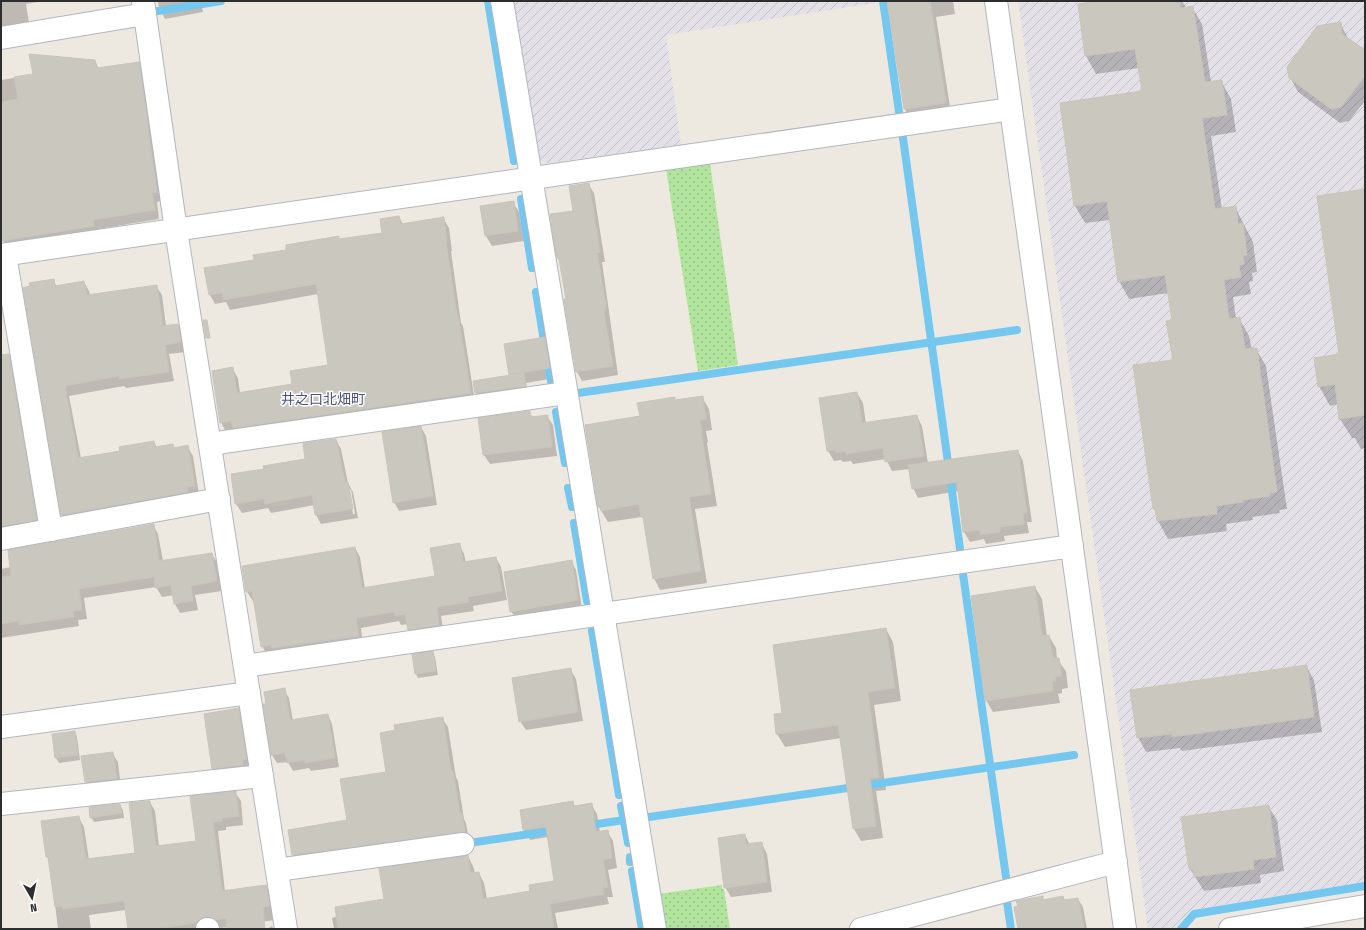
<svg xmlns="http://www.w3.org/2000/svg" width="1366" height="930" viewBox="0 0 1366 930" font-family="'Fira Sans Condensed','Noto Sans JP',sans-serif">
<style>
.industrial{fill:url(#industrial-furrows)}
.grass{fill:url(#grass-dots)}
.shadow{fill:#0003;fill-rule:evenodd}
.lines{fill:none;stroke-linecap:round;stroke-linejoin:round}
.stream{stroke:#74c7ef;stroke-width:8}
.building{fill:#cac7be;stroke:#cac5b9}
.minor-casing{stroke:#b3b5c0;stroke-width:24}
.minor{stroke:#fff;stroke-width:22}
.labels{text-anchor:middle;dominant-baseline:central;stroke-width:3;stroke-linejoin:round;paint-order:stroke}
.quarter-label{font-size:14px;fill:#4d537f;stroke:#fff}
</style>
<defs>
<pattern id="industrial-furrows" width="10" height="10" patternUnits="userSpaceOnUse"><rect width="10" height="10" fill="#e3e0e7"/><path d="M-1 1l2-2M0 10L10 0M9 11l2-2" fill="none" stroke="#c3c0c6"/></pattern>
<pattern id="grass-dots" width="8" height="8" patternUnits="userSpaceOnUse"><rect width="8" height="8" fill="#b1e49d"/><path d="M2 2h.1M6 6h.1" fill="none" stroke="#99c488" stroke-width="1.8" stroke-linecap="round"/></pattern>
</defs>
<rect width="100%" height="100%" fill="#eee9e0"/>
<g class="industrial">
<polygon points="512,1 876,1 876,3 666,35 681,145 547,163 537,158"/>
<polygon points="1018,1 1365,1 1365,882 1191,910 1176,929 1148,929"/>
</g>
<g class="grass">
<polygon points="710,163 738,365 698,371 666,169"/>
<polygon points="722,885 722,889 724,889 730,929 663,929 658,894"/>
</g>
<g class="shadow">
<polygon points="1,1 44,1 26,4 29,23 1,27"/>
<polygon points="158,1 201,1 203,12 165,19 159,8"/>
<polygon points="888,1 953,1 955,14 936,17 951,113 910,119 905,109"/>
<polygon points="1106,1 1182,1 1186,8 1192,7 1202,24 1211,82 1221,81 1231,99 1236,132 1211,136 1222,209 1235,207 1253,242 1257,272 1252,273 1253,281 1249,282 1251,294 1233,297 1236,319 1239,318 1249,336 1252,350 1256,349 1266,366 1287,509 1279,510 1280,513 1252,517 1253,520 1226,524 1227,531 1168,539 1158,521 1157,514 1154,509 1174,360 1173,321 1168,293 1129,299 1119,281 1110,220 1085,223 1075,206 1143,92 1139,68 1096,74 1086,56 1079,5"/>
<polygon points="1340,23 1349,40 1365,52 1365,101 1349,121 1340,123 1298,92 1290,77"/>
<polygon points="95,61 99,69 138,63 144,72 162,201 157,202 159,219 98,229 99,236 9,250 3,241 1,225 1,80 34,75"/>
<polygon points="588,184 594,193 605,262 602,262 618,375 582,381 577,372 567,299"/>
<polygon points="1365,190 1365,448 1361,449 1355,438 1352,438 1340,419 1338,404 1330,406 1319,386 1340,355"/>
<polygon points="513,202 519,212 524,241 492,246 486,236"/>
<polygon points="399,217 403,224 443,218 449,228 452,251 451,251 461,323 463,326 475,402 226,432 221,422 232,368 238,378 240,393 293,385 329,366 318,294 230,310 226,302 215,304 210,295 255,261 288,251 338,237 340,240 383,234"/>
<polygon points="53,280 57,287 84,282 89,291 90,296 156,286 162,295 166,326 178,325 183,334 186,352 169,354 174,381 126,388 124,386 69,396 81,458 121,452 154,442 157,448 173,445 175,449 187,446 193,456 199,495 68,524 62,515 24,288"/>
<polygon points="544,339 550,349 555,378 526,383 528,391 479,398 476,393 474,382 511,376 510,374"/>
<polygon points="8,355 14,364 41,529 1,531 1,356"/>
<polygon points="857,393 863,403 866,424 917,416 922,426 928,463 1018,451 1023,461 1032,522 1027,522 1029,533 1004,536 1005,541 986,544 984,539 970,542 964,532 959,491 918,498 913,488 910,469 892,471 886,459 853,464 851,461 843,462 841,460 834,461 828,451"/>
<polygon points="702,397 709,409 712,430 706,431 708,442 707,443 717,506 695,509 707,583 660,590 654,578 645,521 642,517 608,522 599,507 641,417 674,399 676,401"/>
<polygon points="529,412 533,418 547,416 553,425 557,456 490,464 484,455"/>
<polygon points="421,427 426,436 437,505 399,511 394,502"/>
<path d="M336,440l5,9 7,34 5,9 5,26 -37,6 -5,-9 -1,-10 -44,8 -3,-5 -26,5 -6,-9 29,-35 41,-9zM348,488l3,2 4,24h-2z"/>
<polygon points="153,525 158,534 163,561 212,554 217,563 222,591 195,595 198,610 180,613 175,604 174,595 162,597 156,587 84,598 87,619 78,620 79,626 1,638 1,569 11,567"/>
<polygon points="459,544 464,554 466,563 496,558 501,567 507,600 473,606 474,611 441,616 444,634 414,639 409,629 408,624 401,625 399,621 361,628 363,645 268,656 262,646 254,601 253,601 247,592 355,548 360,557 365,589 436,577"/>
<polygon points="571,561 576,570 582,609 517,620 511,611"/>
<polygon points="1035,587 1042,599 1047,636 1049,636 1056,648 1057,659 1066,671 1068,688 1062,689 1062,693 1058,694 1060,703 993,712 986,700"/>
<polygon points="886,629 893,642 901,701 874,705 886,790 876,791 883,838 861,841 854,829 841,738 785,747 777,734"/>
<polygon points="432,652 435,657 438,675 418,678 416,674"/>
<polygon points="1306,666 1314,680 1322,732 1182,751 1180,748 1146,752 1138,737"/>
<polygon points="570,669 576,679 583,721 526,730 520,721"/>
<polygon points="284,690 289,698 293,721 328,715 332,724 339,767 311,771 309,768 293,771 288,762 277,763 272,755"/>
<polygon points="238,709 244,720 252,769 219,779 213,768"/>
<polygon points="442,718 448,727 456,777 458,781 464,819 466,823 469,841 298,864 293,855 289,830 348,821 387,773"/>
<polygon points="75,732 77,737 80,760 59,763 56,758"/>
<polygon points="112,753 118,762 121,788 91,791 86,782 82,757"/>
<polygon points="235,792 241,801 243,825 226,827 226,830 218,831 225,891 266,886 271,895 275,920 221,928 212,925 204,929 129,929 126,910 89,915 91,929 58,929 50,862 47,857 79,818 84,827 89,860 136,854 150,802 155,811 159,846 197,842"/>
<polygon points="572,803 575,806 591,804 597,814 600,832 607,831 613,841 617,868 608,870 613,897 607,897 609,904 555,913 558,929 334,929 332,918 385,900 468,856 473,866 475,873 479,873 484,883 487,899 531,892 555,882 548,837 530,840 524,830 521,811"/>
<polygon points="120,805 123,810 124,818 94,822 91,817"/>
<polygon points="1268,806 1277,820 1284,871 1260,875 1261,883 1204,891 1190,869 1183,818"/>
<polygon points="745,835 750,845 762,844 767,854 772,892 731,897 725,887"/>
<polygon points="1042,897 1044,901 1065,901 1078,899 1083,907 1087,929 1019,929"/>
<polygon points="272,926 274,929 267,929"/>
</g>
<g class="lines">
<g class="stream">
<polyline points="488,1 514,161"/>
<polyline points="883,1 899,112"/>
<polyline points="158,11 221,1"/>
<polyline points="903,138 960,549"/>
<polyline points="521,199 532,268"/>
<polyline points="536,292 545,347"/>
<polyline points="547,358 551,381"/>
<polyline points="578,393 1017,330"/>
<polyline points="556,412 565,463"/>
<polyline points="568,488 572,507"/>
<polyline points="574,523 587,601"/>
<polyline points="963,574 1006,877"/>
<polyline points="592,631 619,795"/>
<polyline points="621,806 628,843"/>
<polyline points="649,817 1074,755"/>
<polyline points="584,826 624,820"/>
<polyline points="469,843 557,830"/>
<polyline points="630,857 630,862"/>
<polyline points="632,871 642,929"/>
<polyline points="1007,902 1011,929"/>
<polyline points="1181,929 1194,914 1365,886"/>
</g>
</g>
<g class="building">
<polygon points="887,1 930,1 946,103 904,109"/>
<polygon points="1099,1 1180,1 1180,8 1193,6 1205,82 1222,80 1227,115 1202,118 1215,209 1236,206 1238,224 1243,223 1247,255 1243,256 1244,264 1239,265 1241,277 1224,280 1229,319 1240,317 1245,349 1257,348 1277,492 1270,493 1270,496 1243,500 1243,502 1216,506 1217,514 1157,521 1155,509 1153,509 1133,365 1173,360 1166,321 1172,320 1165,275 1118,282 1107,201 1074,206 1060,103 1142,91 1135,49 1085,56 1078,4"/>
<polygon points="1341,22 1342,34 1365,50 1365,76 1341,107 1331,109 1289,78 1287,67 1317,26"/>
<polygon points="29,54 95,60 97,68 139,62 149,129 148,129 157,192 152,193 155,210 93,220 94,226 1,241 1,102 18,99 14,77 33,74"/>
<polygon points="589,183 600,252 597,253 606,306 604,312 613,366 576,372 564,299 566,299 559,259 558,259 556,255 550,214 573,211 569,186"/>
<polygon points="1365,189 1365,415 1339,419 1335,384 1318,387 1314,358 1339,354 1317,196"/>
<polygon points="514,201 518,231 485,236 480,206"/>
<polygon points="399,216 401,224 444,217 447,242 446,242 457,315 458,315 471,393 233,428 231,421 220,423 212,371 233,367 237,393 292,384 290,371 328,365 316,284 223,300 222,293 209,295 204,268 254,260 253,255 286,250 286,245 339,236 339,239 382,233 380,219"/>
<polygon points="54,279 55,286 84,281 87,295 157,285 163,326 178,324 181,342 165,345 169,372 119,379 119,376 65,386 78,458 120,451 119,447 154,441 155,447 173,444 174,448 188,445 195,486 187,487 188,492 61,515 23,288 30,286 29,283"/>
<polygon points="203,320 207,320 210,338 206,338"/>
<polygon points="545,337 550,368 509,375 504,344"/>
<polygon points="9,354 37,520 1,526 1,355"/>
<polygon points="524,373 526,386 475,393 473,381"/>
<polygon points="857,392 862,423 917,415 924,456 885,462 883,448 846,454 846,451 836,453 835,450 827,451 819,398"/>
<polygon points="703,396 706,419 700,420 702,431 701,431 711,494 689,497 701,571 653,579 643,517 641,517 639,504 601,511 600,507 598,507 585,425 640,416 637,403 675,397 675,400"/>
<polygon points="530,411 531,417 548,415 552,447 483,455 478,418"/>
<polygon points="421,426 433,496 393,503 382,432"/>
<polygon points="336,439 345,482 348,482 353,509 315,515 312,495 265,504 264,499 235,504 231,474 264,469 263,466 305,459 303,443"/>
<polygon points="1018,450 1027,513 1023,513 1024,524 1000,527 1000,532 980,535 980,530 963,532 957,482 912,489 908,465"/>
<polygon points="154,524 159,561 212,553 217,581 191,586 193,601 174,604 171,585 155,588 154,577 79,589 82,610 73,611 74,617 19,625 19,621 1,624 1,577 11,576 8,550"/>
<polygon points="460,543 463,562 496,557 502,591 468,597 469,602 437,607 439,625 408,630 405,614 395,616 394,612 356,618 359,636 272,648 271,645 261,647 252,591 246,592 242,566 355,547 362,588 435,576 430,548"/>
<polygon points="572,560 578,600 510,612 504,572"/>
<polygon points="1035,586 1042,636 1049,635 1053,658 1059,658 1062,676 1055,677 1056,681 1052,682 1053,691 985,701 971,596"/>
<polygon points="886,628 895,688 868,692 879,777 870,779 876,826 853,829 838,725 776,734 774,714 782,713 773,645"/>
<polygon points="433,651 436,671 415,674 412,654"/>
<polygon points="1307,665 1314,717 1172,737 1172,734 1137,738 1130,690"/>
<polygon points="571,668 578,712 519,722 512,678"/>
<polygon points="285,688 290,720 328,714 335,758 305,763 305,760 287,763 285,753 271,755 263,704 266,704 264,692"/>
<polygon points="239,708 247,759 242,760 243,765 212,769 204,714"/>
<polygon points="443,717 451,771 453,771 460,813 462,813 465,832 292,855 288,830 347,820 340,779 386,772 380,733 395,730 394,725"/>
<polygon points="75,731 78,755 55,758 52,734"/>
<polygon points="113,752 117,779 85,782 81,756"/>
<polygon points="236,791 239,816 222,818 222,821 213,822 222,891 266,885 270,906 263,907 265,929 227,929 226,918 216,920 208,916 201,918 196,923 156,929 128,929 124,901 63,909 62,906 55,907 48,857 46,857 41,821 79,816 86,859 135,853 129,803 150,801 156,846 196,841 190,796"/>
<polygon points="573,801 574,806 592,803 596,832 608,830 612,858 603,860 608,887 603,888 604,894 550,904 554,929 338,929 335,907 384,899 379,868 468,855 471,873 479,872 483,899 530,891 529,885 554,881 546,827 523,830 520,810"/>
<polygon points="120,804 122,813 90,818 89,807"/>
<polygon points="1269,805 1276,857 1253,860 1254,869 1194,877 1193,869 1189,869 1181,817"/>
<polygon points="745,834 746,844 762,842 767,882 724,888 718,838"/>
<polygon points="1043,896 1043,900 1063,896 1064,900 1078,898 1084,929 1018,929 1014,907 1018,906 1016,901"/>
</g>
<g class="lines">
<defs>
<g id="minor">
<polyline points="143,1 176,230 286,929"/>
<polyline points="502,1 655,929"/>
<polyline points="996,1 1125,929"/>
<polyline points="1,38 145,14"/>
<polyline points="1,255 1011,109"/>
<polyline points="5,255 51,530"/>
<polyline points="210,444 566,393"/>
<polyline points="1,539 219,499"/>
<polyline points="245,666 1072,546"/>
<polyline points="1,727 249,693"/>
<polyline points="1,804 262,776"/>
<polyline points="277,870 463,844"/>
<polyline points="207,929 208,929"/>
<polyline points="861,929 1116,862"/>
<polyline points="1230,929 1365,906"/>
</g>
</defs>
<use href="#minor" class="minor-casing"/>
<use href="#minor" class="minor"/>
</g>
<g class="labels">
<g class="quarter-label">
<text x="323" y="399">井之口北畑町</text>
</g>
</g>
<rect width="1366" height="930" fill="none" stroke="#2d2d2d" stroke-width="4"/>
<g transform="translate(32 898) rotate(171)" stroke="#ffffff" stroke-width="3" paint-order="stroke">
<path d="M0-3L7 15L0 10L-7 15Z" fill="#2d2d2d"/>
<text y="-6" font-size="11" font-weight="bold" text-anchor="middle" fill="#2d2d2d">N</text>
</g>
</svg>
